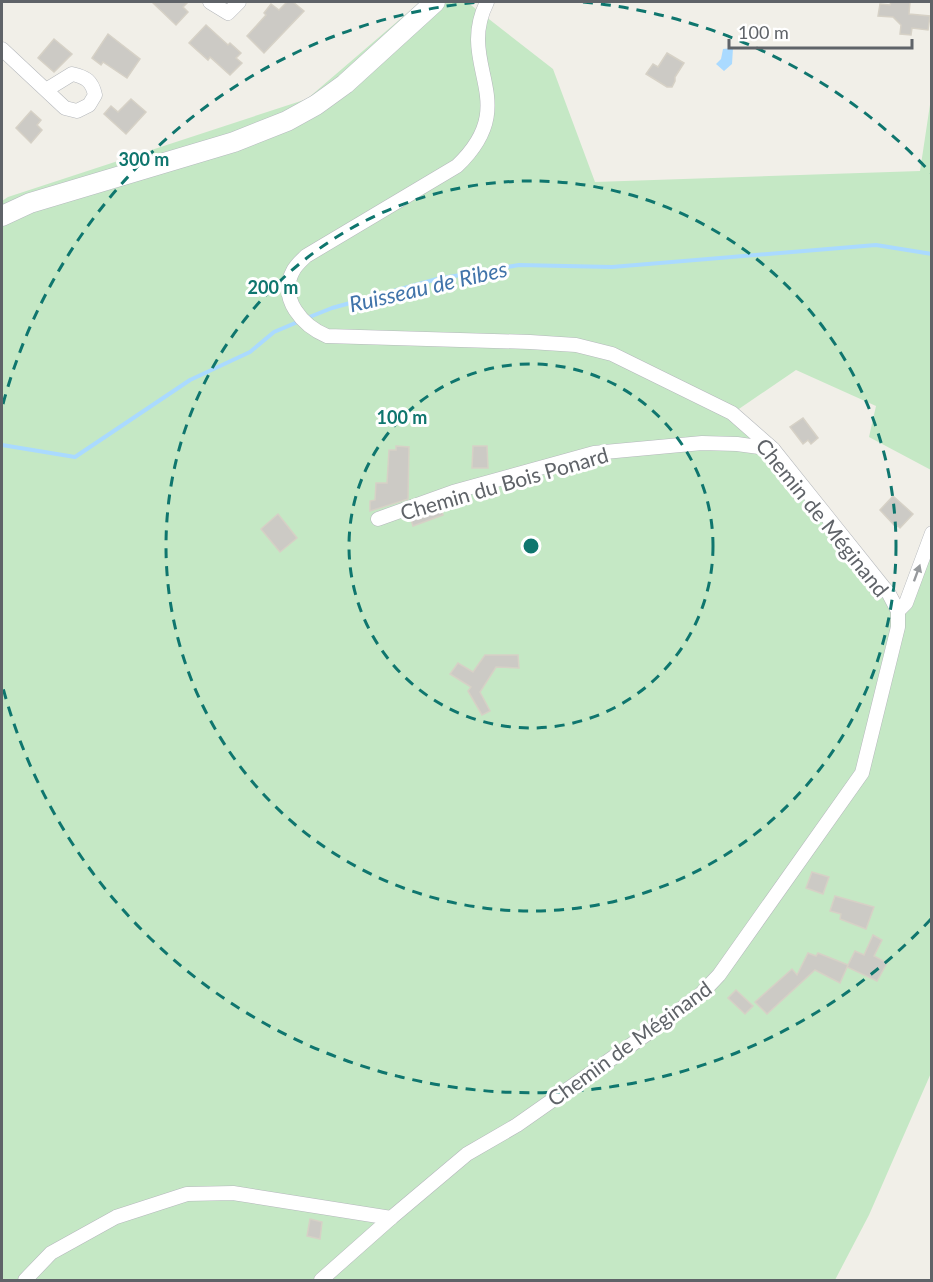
<svg xmlns="http://www.w3.org/2000/svg" width="933" height="1282" viewBox="0 0 933 1282" font-family="Lato,sans-serif">
<style>
.green{fill:#c5e8c5}
.water{fill:#aadaff}
.lines{fill:none;stroke-linecap:round;stroke-linejoin:round}
.stream{stroke:#aadaff;stroke-width:4}
.building{fill:#cccac5;stroke:#d6d1c6;stroke-width:1.5}
.street-casing{stroke:#b5b8bc;stroke-width:15}
.secondary-casing{stroke:#b6babf;stroke-width:21}
.street{stroke:#fff;stroke-width:14}
.secondary{stroke:#fff;stroke-width:20}
.oneway{fill:#979a9d}
.ring{fill:none;stroke:#0f766e;stroke-width:3;stroke-dasharray:10 8}
.labels{text-anchor:middle;dominant-baseline:central;stroke-width:6;stroke-linejoin:round;paint-order:stroke}
.street-label{font-size:21px;fill:#5f6368;stroke:#fff}
.water-label{font-size:22px;font-style:italic;fill:#4174aa;stroke:#fff}
.centre{fill:#0f766e;stroke:#fff;stroke-width:3}
.ring-label{font-size:18px;text-anchor:middle;font-weight:bold;fill:#0f766e;stroke:#fff;stroke-width:6;stroke-linejoin:round;paint-order:stroke}
</style>
<rect width="100%" height="100%" fill="#f1efe8"/>
<polygon class="green" points="420,2 467,2 553,69 595,182 920,171 931,98 931,470 869,437 876,406 796,370 733,413 773,449 898,611 931,532 931,1073 869,1215 835,1280 2,1280 2,201 8,197 307,99"/>
<polygon class="water" points="733,48 732,64 724,71 716,64 721,59 723,49"/>
<g class="lines">
<g class="stream">
<polyline points="307,318 332,308 437,279 519,265 612,267 876,245 932,254"/>
<polyline points="2,445 75,457 190,380 250,352 274,332 300,321"/>
</g>
</g>
<g class="building">
<polygon points="152,2 188,2 183,7 188,12 176,25"/>
<polygon points="287,2 293,2 304,11 264,53 247,36 266,15 264,13 271,4 279,10"/>
<polygon points="891,2 910,2 909,14 930,16 928,30 912,28 911,35 900,34 901,25 893,17 878,16 880,4 890,5"/>
<polygon points="206,25 228,45 230,43 241,53 236,58 242,63 230,75 210,57 208,60 189,43"/>
<polygon points="108,34 140,59 127,78 103,62 101,65 92,58"/>
<polygon points="54,39 72,54 54,72 38,58"/>
<polygon points="667,53 684,63 675,77 675,81 672,87 667,87 646,74 653,64 658,67"/>
<polygon points="131,99 146,112 126,134 104,114 111,106 118,112"/>
<polygon points="31,111 41,120 37,125 42,130 31,143 16,128"/>
<polygon points="803,418 818,438 811,444 808,440 803,444 790,427"/>
<polygon points="396,446 409,447 408,499 370,511 370,501 375,500 376,483 387,483 389,450 396,450"/>
<polygon points="473,446 487,446 488,468 472,468"/>
<polygon points="893,496 913,514 900,528 898,526 896,527 880,510"/>
<polygon points="440,506 443,515 413,526 410,517"/>
<polygon points="278,514 297,538 280,552 261,529"/>
<polygon points="485,655 518,655 519,668 496,667 480,692 490,711 482,715 468,691 471,687 450,674 458,663 473,672"/>
<polygon points="812,872 829,877 823,894 806,888"/>
<polygon points="835,896 874,907 866,929 840,919 841,914 830,911"/>
<polygon points="873,935 882,940 874,956 887,963 877,981 847,967 855,951 864,955"/>
<polygon points="808,953 816,956 818,953 848,965 840,983 815,970 767,1014 755,1002 792,969 797,975"/>
<polygon points="736,990 753,1006 745,1014 728,998"/>
<polygon points="310,1219 322,1222 320,1239 307,1236"/>
</g>
<g class="lines">
<defs>
<g id="street">
<polyline points="210,2 228,13 239,2"/>
<path d="M2,49l63,59 12,3 12,-6 6,-10c-3,-14 -9,-18 -23,-21l-26,16"/>
<polyline points="378,519 453,492 594,453 702,443 737,444 773,449"/>
<polyline points="898,611 906,603 932,533"/>
<polyline points="25,1280 51,1253 116,1217 187,1194 233,1193 391,1218"/>
<path d="M321,1280l70,-62 76,-64 50,-29 134,-94 50,-37 18,-19 143,-202 36,-146v-16l-9,-17 -116,-145 -41,-36 -120,-59 -36,-9 -46,-3 -203,-6c-24,-10 -49,-37 -34,-65 3,-6 8,-10 13,-15l151,-90c67,-64 -2,-100 30,-164"/>
</g>
<polyline id="secondary" points="2,216 30,203 234,142 287,121 316,105 345,84 435,2"/>
</defs>
<use href="#street" class="street-casing"/>
<use href="#secondary" class="secondary-casing"/>
<use href="#street" class="street"/>
<use href="#secondary" class="secondary"/>
</g>
<defs><path id="oneway-solid" d="M-6-.8H1V-3.2L6.5 0L1 3.2V.8H-6Z" transform="scale(1.5)"/></defs>
<use class="oneway" href="#oneway-solid" transform="translate(917 573) rotate(-70)"/>
<g class="ring">
<circle cx="531" cy="546" r="182"/>
<circle cx="531" cy="546" r="365"/>
<path d="M931 919A547 547 0 0 1 3 688M3 404A547 547 0 0 1 479 2M583 2A547 547 0 0 1 931 173"/>
</g>
<g class="labels">
<g class="street-label">
<text transform="translate(504 483) rotate(-16)">Chemin du Bois Ponard</text>
<text transform="translate(823 517) rotate(51)">Chemin de Méginand</text>
<text transform="translate(629 1043) rotate(-36)">Chemin de Méginand</text>
</g>
<g class="water-label">
<text transform="translate(428 286) rotate(-13)">Ruisseau de Ribes</text>
</g>
</g>
<circle cx="531" cy="546" r="9" class="centre"/>
<g class="ring-label">
<text x="144" y="166">300 m</text>
<text x="273" y="294">200 m</text>
<text x="402" y="424">100 m</text>
</g>
<rect width="933" height="1282" fill="none" stroke="#5f6368" stroke-width="6"/>
<path d="M729 39v9h183v-9" fill="none" stroke="#5f6368" stroke-width="3"/>
<text x="738" y="39" font-size="18" fill="#5f6368" stroke="#ffffff" stroke-width="4.5" paint-order="stroke">100 m</text>
</svg>
